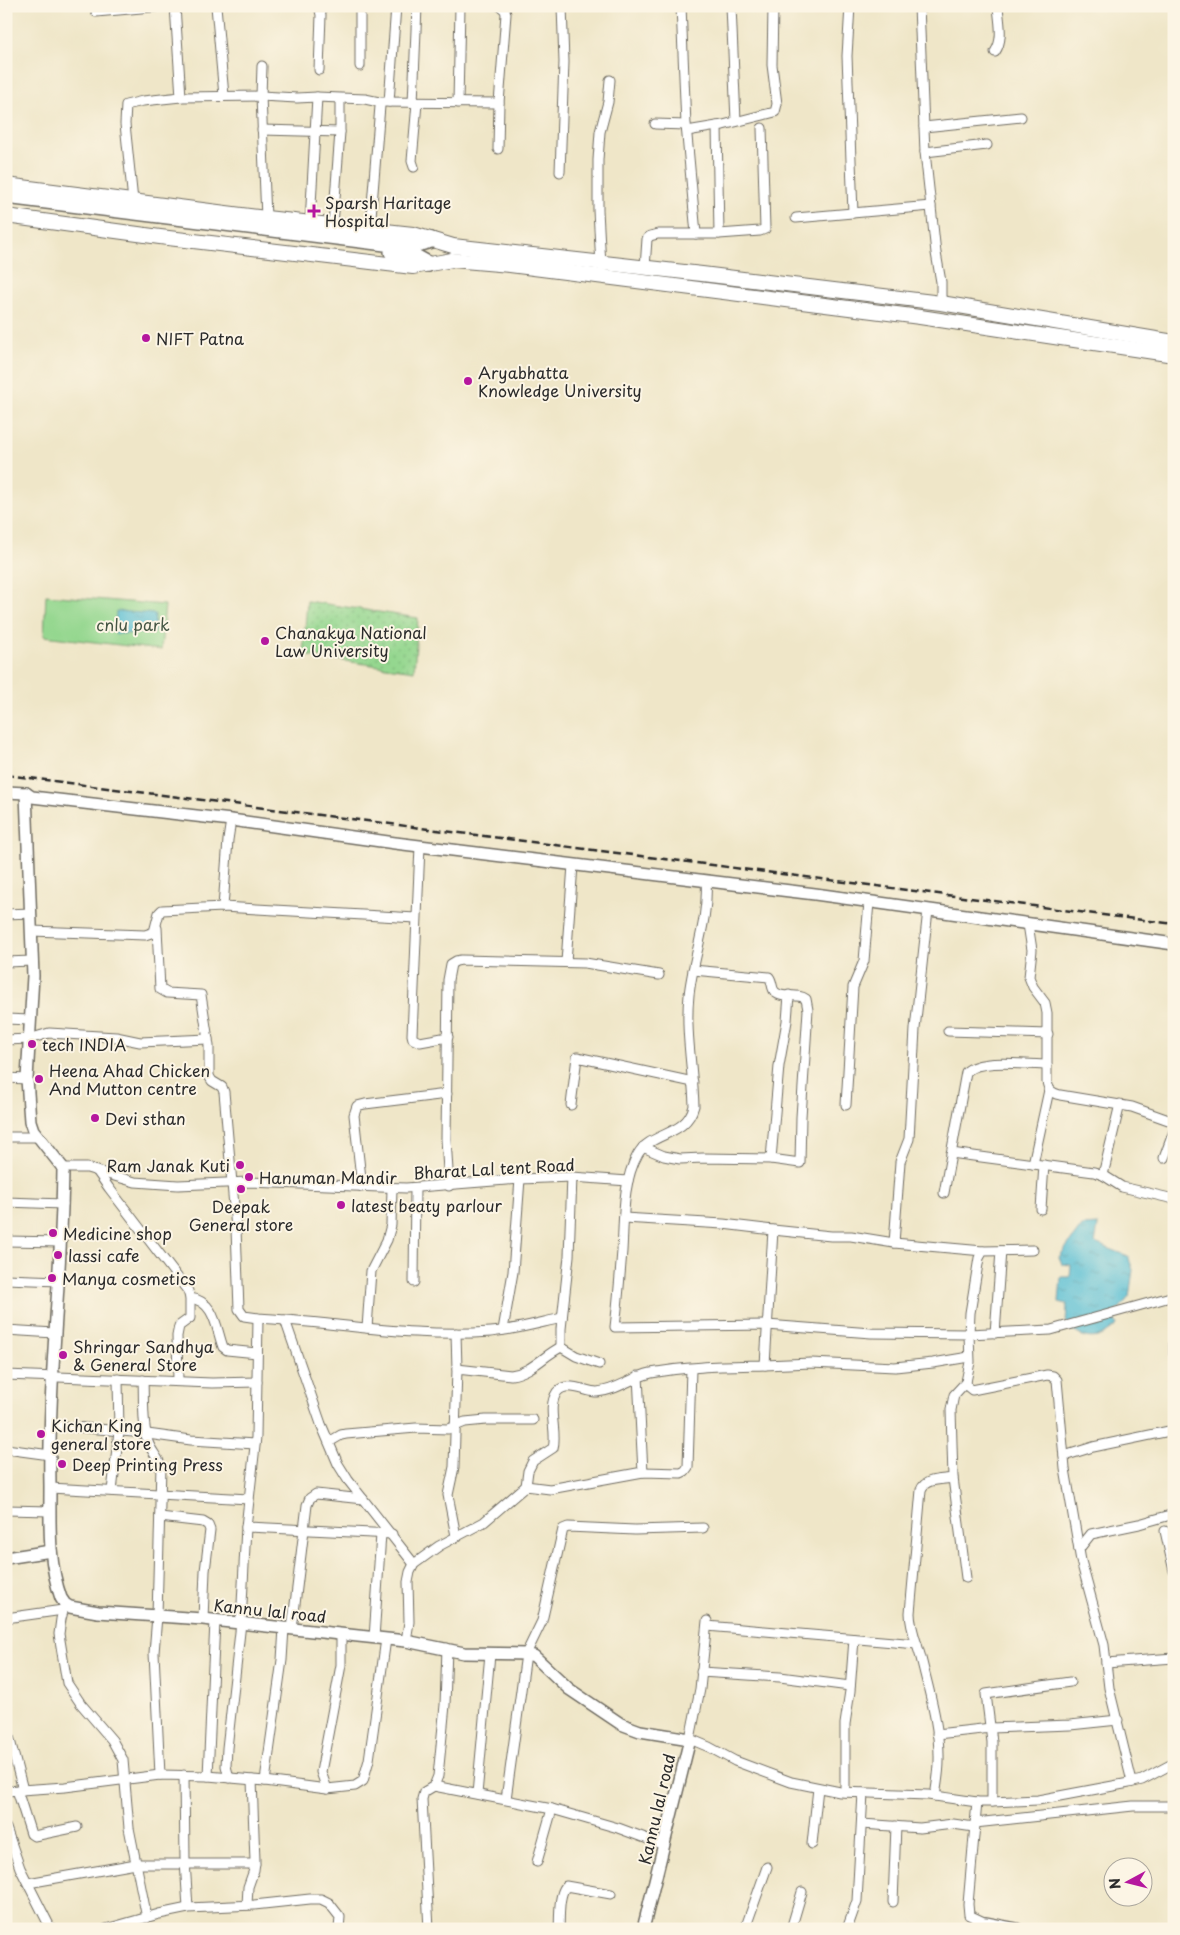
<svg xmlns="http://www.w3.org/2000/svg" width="1180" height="1935" viewBox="0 0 1180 1935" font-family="'Playpen Sans',sans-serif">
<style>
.grass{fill:url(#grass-dots);stroke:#60815d}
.park{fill:#94d78f;stroke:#60815d}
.water{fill:url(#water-ripples);stroke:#40747f}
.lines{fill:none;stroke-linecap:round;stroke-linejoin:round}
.minor-casing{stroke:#706c62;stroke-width:11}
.tertiary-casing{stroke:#706c62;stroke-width:14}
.primary-casing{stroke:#706c62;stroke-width:16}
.trunk-casing{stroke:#706c62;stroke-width:18}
.minor{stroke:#fff;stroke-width:9}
.tertiary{stroke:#fff;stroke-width:11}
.primary{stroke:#fff;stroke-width:14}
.trunk{stroke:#fff;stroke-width:15}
.rail{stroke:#2b2b2b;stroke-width:2.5;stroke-dasharray:8 4;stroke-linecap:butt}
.poi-dot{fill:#b5179e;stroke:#fcf5e5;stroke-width:2}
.labels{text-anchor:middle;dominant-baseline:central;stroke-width:4;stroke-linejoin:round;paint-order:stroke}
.poi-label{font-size:16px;fill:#2b2b2b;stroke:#fcf5e5;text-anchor:start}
.park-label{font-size:16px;fill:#455644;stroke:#fcf5e5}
.street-label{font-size:16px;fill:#2b2b2b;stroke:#fcf5e5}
</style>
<defs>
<pattern id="grass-dots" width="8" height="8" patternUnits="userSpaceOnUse" patternTransform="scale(1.25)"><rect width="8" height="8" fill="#94d78f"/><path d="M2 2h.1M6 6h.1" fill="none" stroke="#80b97c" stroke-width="1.8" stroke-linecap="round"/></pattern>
<pattern id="water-ripples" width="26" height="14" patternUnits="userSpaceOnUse" patternTransform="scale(1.25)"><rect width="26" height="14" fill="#55bdd3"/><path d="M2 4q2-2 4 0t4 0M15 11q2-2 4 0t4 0" fill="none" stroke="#479aab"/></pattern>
</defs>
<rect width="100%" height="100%" fill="#fcf5e5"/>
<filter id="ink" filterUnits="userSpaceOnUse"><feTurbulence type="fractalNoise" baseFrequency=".02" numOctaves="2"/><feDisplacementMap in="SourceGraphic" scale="10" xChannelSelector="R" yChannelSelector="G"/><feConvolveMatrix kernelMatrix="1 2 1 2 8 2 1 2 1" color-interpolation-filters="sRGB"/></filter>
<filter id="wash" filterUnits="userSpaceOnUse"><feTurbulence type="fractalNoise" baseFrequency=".0096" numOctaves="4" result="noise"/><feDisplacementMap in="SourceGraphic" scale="20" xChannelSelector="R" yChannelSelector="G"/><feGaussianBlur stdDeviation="1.12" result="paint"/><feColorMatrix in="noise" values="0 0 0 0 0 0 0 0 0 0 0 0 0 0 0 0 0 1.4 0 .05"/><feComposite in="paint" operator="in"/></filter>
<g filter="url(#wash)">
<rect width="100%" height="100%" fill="#efe6c8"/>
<polygon class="grass" points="307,601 418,618 414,671 303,655"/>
<polygon class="park" points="46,595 165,605 161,650 44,636"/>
<g class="water">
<polygon points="116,611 155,614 154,633 115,634"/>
<path d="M1098,1225l-3,18 33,13 5,14 -4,27 -16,19 4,9c-19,17 -32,17 -51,0l1,-21 -8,-2 2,-25h9l1,-12 -9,-1 -3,-7 23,-31z"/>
</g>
</g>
<g filter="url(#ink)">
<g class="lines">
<defs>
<g id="minor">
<polyline points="216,6 224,96"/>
<polyline points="319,6 321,15 319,70"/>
<polyline points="681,6 686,125 696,234"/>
<polyline points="731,6 736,121"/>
<polyline points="850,6 847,56 853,213"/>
<polyline points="919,6 925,152 936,253 941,282 941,303"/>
<polyline points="96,12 164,6"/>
<path d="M995,52c9,-13 4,-30 3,-46"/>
<polyline points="262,66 261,96 266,218"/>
<polyline points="360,66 360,6"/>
<polyline points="181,97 261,96 297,98 317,97 365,99 379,102 380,106 370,229"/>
<polyline points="379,102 499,103"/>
<polyline points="389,102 396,6"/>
<polyline points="413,103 417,6"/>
<polyline points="458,103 460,6"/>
<polyline points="655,124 686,125"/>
<polyline points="717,126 719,234"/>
<polyline points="924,127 1021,117"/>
<polyline points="262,130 340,132"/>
<polyline points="687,131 723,125 775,112 777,104 772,65 773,6"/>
<polyline points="498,149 499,103 506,14 505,10 500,6"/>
<polyline points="925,152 987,145"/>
<polyline points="414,167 412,161 417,103"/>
<polyline points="560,172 564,62 562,6"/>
<polyline points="133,201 125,124 126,105 143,101 181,97 175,6"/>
<polyline points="796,218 931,206"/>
<polyline points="310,223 317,97"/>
<polyline points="333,225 340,132 340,99"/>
<polyline points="601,266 598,210 598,160 600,132 608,102 610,80"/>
<polyline points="645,268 647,239 650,236 658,234 719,234 760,231 765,229 762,128"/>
<polyline points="420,846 412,1035 413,1039 420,1042 448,1037"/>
<path d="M706,881c3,39 -13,76 -17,114 -4,37 4,74 5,111 -8,31 -42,25 -56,48 -16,28 -14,66 -16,97 -2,25 -4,51 -7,76l152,-2 104,8 98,1 82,-4 123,-34"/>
<polyline points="223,907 228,840 231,820"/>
<polyline points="6,914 31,913"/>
<path d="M1028,924l4,26 -3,27 4,10 12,16 2,10v69c2,9 5,11 13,13l72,12 42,15"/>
<path d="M157,928l3,61 7,4 34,2 8,51v30l3,5 10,6 2,5 12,137 3,80 5,7 14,2c77,4 155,20 233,14 24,-2 48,-9 71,-14"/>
<polyline points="31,931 145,935 154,932 159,913 162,910 223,907 416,918"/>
<polyline points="6,962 32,961"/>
<polyline points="566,962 573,865"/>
<polyline points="6,1019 30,1020"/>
<polyline points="948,1031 1048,1034"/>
<polyline points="6,1040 29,1039 49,1033 116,1037 140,1042 208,1039"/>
<polyline points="6,1078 27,1079"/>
<polyline points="571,1105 577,1057 693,1082"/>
<polyline points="846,1105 853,987 864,961 869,902"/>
<polyline points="6,1137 38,1137"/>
<path d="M643,1147l21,9 16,3 23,-1 68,1 29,4 1,-46 7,-107 -2,-11c-9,-7 -23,1 -31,-7 -4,-4 -2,-10 -6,-15l-76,-7"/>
<polyline points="951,1153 1094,1172 1103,1175 1122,1187 1174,1199"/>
<polyline points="1164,1158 1174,1131"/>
<polyline points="771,1159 779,1066 787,1021 789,995"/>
<polyline points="1033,1164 1049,1090"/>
<polyline points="63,1168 87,1168 135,1182 178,1185 249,1182 406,1188 520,1179 572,1177 628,1181"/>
<polyline points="97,1171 109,1188 188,1291 190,1298 190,1318 179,1326 177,1336 178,1381"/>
<polyline points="1103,1175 1120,1104"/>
<polyline points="572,1177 569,1256 561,1329 561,1347 576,1356 599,1364"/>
<polyline points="449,1186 446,1139 448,980 451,964 456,961 461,960 585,963 659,975"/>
<polyline points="362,1187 354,1115 357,1106 365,1104 447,1094"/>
<path d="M944,1193l22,-121c14,-14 61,-7 81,-7"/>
<polyline points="6,1202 63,1204"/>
<polyline points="1041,1209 1044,1165"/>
<polyline points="773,1230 831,1236 851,1236 894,1243 983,1251"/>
<polyline points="6,1241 61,1242"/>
<polyline points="894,1243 900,1162 909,1139 915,1029 928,910"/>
<polyline points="1033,1250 983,1251 979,1258 970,1313 969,1334 970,1362 966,1382 967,1386 972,1390 1047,1375 1053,1376 1057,1380 1065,1469 1081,1561 1104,1645 1109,1688 1132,1782"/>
<polyline points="6,1279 59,1281"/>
<polyline points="414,1282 415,1188"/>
<path d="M190,1298c25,3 26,30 33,49l4,3 30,3"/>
<polyline points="285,1320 321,1424 338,1464 348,1480 414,1564"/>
<polyline points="367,1328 371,1271 387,1240 391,1225 392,1188"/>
<polyline points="6,1330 54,1333"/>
<polyline points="503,1330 513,1272 520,1179"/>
<polyline points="456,1333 457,1369"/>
<polyline points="995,1333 1001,1251"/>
<polyline points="1174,1344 1174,1354"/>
<polyline points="765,1365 811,1363 895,1367 933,1363 969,1357"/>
<polyline points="6,1375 212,1383 257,1382"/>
<polyline points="638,1376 643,1472"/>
<path d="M143,1380c1,20 -1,43 5,62 3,9 10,15 13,24l-4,150 -3,37 6,122"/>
<polyline points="51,1425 133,1432 191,1440 255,1444"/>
<polyline points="329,1442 341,1435 346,1434 416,1428 448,1429 465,1422 486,1420 533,1420"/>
<polyline points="6,1449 50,1455"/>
<polyline points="1064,1456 1093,1447 1174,1430"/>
<path d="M526,1486l2,-15 5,-10 20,-13c5,-16 -7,-40 4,-56 9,-12 29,0 40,0 19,-1 35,-15 54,-19 38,-7 76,-7 114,-8l8,-135 -50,-6 -99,-6"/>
<polyline points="50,1488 249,1499"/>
<polyline points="112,1491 119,1431 118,1379"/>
<polyline points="6,1510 50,1511"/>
<polyline points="160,1517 203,1522 208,1525 210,1530 205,1571 203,1619"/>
<polyline points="246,1527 392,1534"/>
<polyline points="1165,1531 1174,1571"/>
<path d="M456,1536l-8,-41 6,-28 3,-98 54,6c21,-3 32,-19 50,-28"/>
<polyline points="1079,1549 1091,1534 1139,1524 1174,1514"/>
<polyline points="966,1578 953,1478 951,1410 954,1395 966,1382"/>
<polyline points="65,1604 61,1619 59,1634 67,1683 81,1704 112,1740 123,1760 129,1828 147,1918"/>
<polyline points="6,1618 63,1610"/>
<polyline points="707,1621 700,1689 690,1739 709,1747 735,1761 791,1782 840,1792 928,1795 977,1802 992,1802 1038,1800 1129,1783 1142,1780 1174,1763"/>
<polyline points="707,1626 917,1644"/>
<polyline points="292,1629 307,1505 310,1498 316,1494 363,1499"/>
<polyline points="374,1638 381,1534"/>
<polyline points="406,1641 409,1622 408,1582 410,1572 414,1564 439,1546 484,1522 526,1486 550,1489 643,1472 681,1473 685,1471 688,1467 691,1369"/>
<polyline points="1106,1663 1174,1658"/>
<polyline points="701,1672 780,1677 850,1686"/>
<polyline points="6,1725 23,1790"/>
<polyline points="937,1734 991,1728 1070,1725 1118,1720"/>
<polyline points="184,1775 185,1861 188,1908"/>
<polyline points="208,1776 215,1621"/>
<polyline points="229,1778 226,1766 227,1748 241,1623 246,1527 256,1437 258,1318"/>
<polyline points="265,1781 282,1660 284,1628"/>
<polyline points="434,1786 552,1809 618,1828 664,1845"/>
<polyline points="327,1789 321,1772 341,1665 341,1634"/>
<polyline points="17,1790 31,1834 34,1836 77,1827"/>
<polyline points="6,1791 65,1787 160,1775 208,1776 265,1781 327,1789 355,1786 363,1781 369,1760 386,1639"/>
<polyline points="845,1792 845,1724 850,1691 854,1639"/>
<polyline points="477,1794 490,1654"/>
<path d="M935,1796c2,-12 4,-24 4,-35 1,-34 -10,-70 -18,-103 -4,-15 -11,-30 -11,-45l11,-123c4,-12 21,-10 32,-12"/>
<polyline points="506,1799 526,1654 542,1621 563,1529 568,1527 635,1530 703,1528"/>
<polyline points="977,1802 968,1904 969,1915 986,1923"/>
<polyline points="992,1802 992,1742 986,1694 1070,1682"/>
<polyline points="975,1823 1133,1806 1174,1806"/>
<polyline points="862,1824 920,1828 953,1824 974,1827"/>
<polyline points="6,1828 20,1868 51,1929"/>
<polyline points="812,1844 818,1788"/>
<polyline points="537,1862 552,1809"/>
<polyline points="28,1883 136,1864 255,1864"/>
<polyline points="893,1902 896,1826"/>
<polyline points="247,1905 248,1887 254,1870 255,1861 252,1780"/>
<polyline points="106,1929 159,1914 188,1908 254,1905 310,1899 321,1899 329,1903 340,1917 339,1929"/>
<polyline points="429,1929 422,1799 424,1792 434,1786 438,1776 445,1705 447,1648"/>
<path d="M559,1929c1,-13 -1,-33 7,-43l45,8"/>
<polyline points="745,1929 767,1867"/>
<polyline points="791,1929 802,1892"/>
<polyline points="847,1929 857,1901 863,1793"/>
</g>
<g id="tertiary">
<polyline points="6,792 26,793 32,797 231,820 395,843 815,894 1174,944"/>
<path d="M26,793l7,183 -6,103 3,42 3,9 30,38c-1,106 -15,212 -13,318 0,38 -2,76 11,112l4,6 5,3 28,5 105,7 155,17 48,5 58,12 62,1 8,2 35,33 52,35 19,7 50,8 -47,190"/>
<polyline points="6,1558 51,1551"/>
<polyline points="984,1929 986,1923 1017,1929"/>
</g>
<g id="primary">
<polyline points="6,185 266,218 413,234 453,246 702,274 941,303 1174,342"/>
<polyline points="6,216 160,237 413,267 452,260 510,265 920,317 1174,355"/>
</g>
<g id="trunk">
<polyline points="6,196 409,246 431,240"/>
<polyline points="392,252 408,253 428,264"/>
</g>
</defs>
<use href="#minor" class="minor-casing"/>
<use href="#tertiary" class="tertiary-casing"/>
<use href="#primary" class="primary-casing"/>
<use href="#trunk" class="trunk-casing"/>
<use href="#minor" class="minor"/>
<use href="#tertiary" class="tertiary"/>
<use href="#primary" class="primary"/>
<use href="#trunk" class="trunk"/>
<polyline class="rail" points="6,775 1174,924"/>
</g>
</g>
<g class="poi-dot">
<path d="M311.5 203.5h5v5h5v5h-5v5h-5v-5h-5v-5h5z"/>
<circle cx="146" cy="338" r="5"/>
<circle cx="468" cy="381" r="5"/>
<circle cx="265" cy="641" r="5"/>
<circle cx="32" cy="1044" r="5"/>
<circle cx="39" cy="1079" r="5"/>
<circle cx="95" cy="1118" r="5"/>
<circle cx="240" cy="1165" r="5"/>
<circle cx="249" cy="1177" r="5"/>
<circle cx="241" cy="1189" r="5"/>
<circle cx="341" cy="1205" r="5"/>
<circle cx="53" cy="1233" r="5"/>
<circle cx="58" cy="1255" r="5"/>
<circle cx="52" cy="1278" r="5"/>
<circle cx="63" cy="1355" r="5"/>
<circle cx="41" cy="1434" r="5"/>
<circle cx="62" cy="1464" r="5"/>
</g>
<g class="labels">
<g class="poi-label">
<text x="325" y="202">Sparsh Haritage<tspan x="325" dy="18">Hospital</tspan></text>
<text x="156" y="338">NIFT Patna</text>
<text x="478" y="372">Aryabhatta<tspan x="478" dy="18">Knowledge University</tspan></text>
<text x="275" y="632">Chanakya National<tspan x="275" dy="18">Law University</tspan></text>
<text x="42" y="1044">tech INDIA</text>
<text x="49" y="1070">Heena Ahad Chicken<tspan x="49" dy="18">And Mutton centre</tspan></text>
<text x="105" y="1118">Devi sthan</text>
<text x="230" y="1165" text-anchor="end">Ram Janak Kuti</text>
<text x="259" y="1177">Hanuman Mandir</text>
<text x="351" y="1205">latest beaty parlour</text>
<text x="241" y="1206" text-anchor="middle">Deepak<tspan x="241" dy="18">General store</tspan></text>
<text x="63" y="1233">Medicine shop</text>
<text x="68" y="1255">lassi cafe</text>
<text x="62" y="1278">Manya cosmetics</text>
<text x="73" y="1346">Shringar Sandhya<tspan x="73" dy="18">&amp; General Store</tspan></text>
<text x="51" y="1425">Kichan King<tspan x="51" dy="18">general store</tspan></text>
<text x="72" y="1464">Deep Printing Press</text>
</g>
<g class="park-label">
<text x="133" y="624">cnlu park</text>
</g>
<g class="street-label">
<text transform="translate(494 1168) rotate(-3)">Bharat Lal tent Road</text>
<text transform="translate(270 1610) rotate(6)">Kannu lal road</text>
<text transform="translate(656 1809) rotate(-77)">Kannu lal road</text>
</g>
</g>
<rect width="1180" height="1935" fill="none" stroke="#fcf5e5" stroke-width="25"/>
<g transform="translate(1128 1882) rotate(263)"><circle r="24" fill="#fcf5e5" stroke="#a8a49b"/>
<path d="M0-4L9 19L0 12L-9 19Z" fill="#b5179e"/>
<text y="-8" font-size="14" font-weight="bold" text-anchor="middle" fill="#2b2b2b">N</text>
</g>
</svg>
